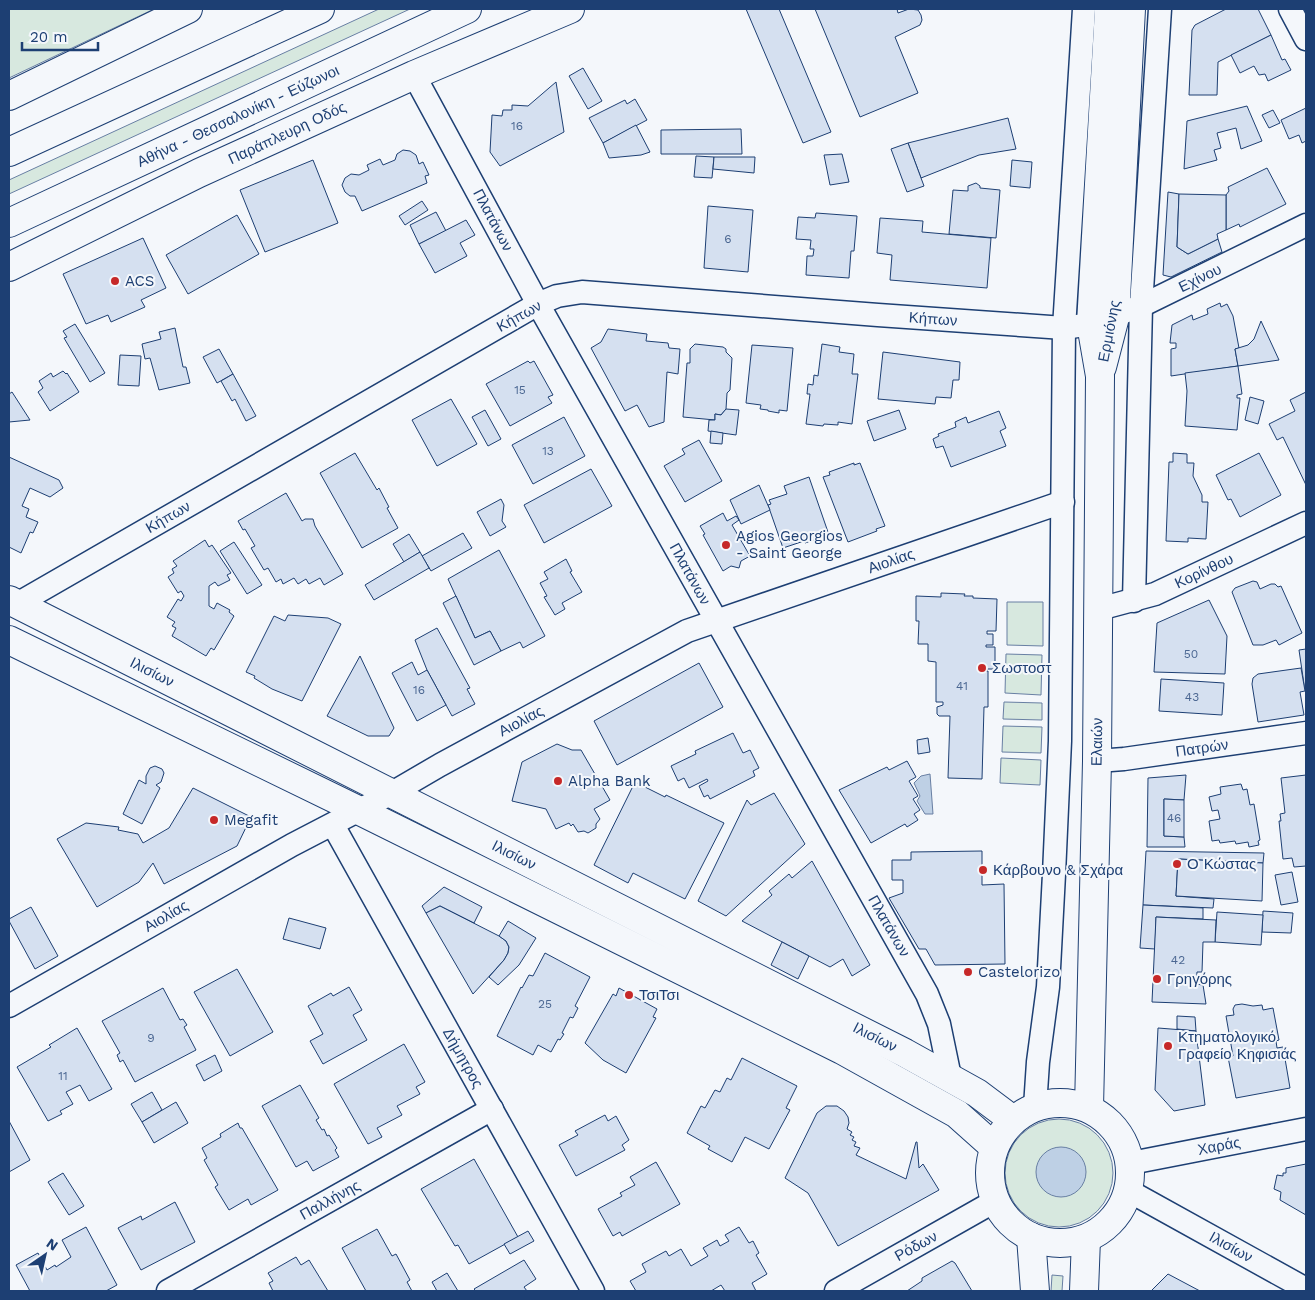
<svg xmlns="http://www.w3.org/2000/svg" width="1315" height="1300" viewBox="0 0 1315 1300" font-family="'Work Sans',sans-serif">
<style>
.green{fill:#d7e8df;stroke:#687fa3}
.water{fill:#bed0e5;stroke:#687fa3}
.building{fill:#d5e0f0;stroke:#1d3f73}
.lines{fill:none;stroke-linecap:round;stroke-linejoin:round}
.minor-casing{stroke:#1d3f73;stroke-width:25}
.tertiary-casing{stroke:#1d3f73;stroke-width:30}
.secondary-casing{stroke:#1d3f73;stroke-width:30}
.motorway-casing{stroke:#1d3f73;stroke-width:30}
.minor{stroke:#f4f7fb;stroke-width:22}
.tertiary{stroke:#f4f7fb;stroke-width:28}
.secondary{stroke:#f4f7fb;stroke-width:28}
.motorway{stroke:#f4f7fb;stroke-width:28}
.poi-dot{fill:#c62828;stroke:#f4f7fb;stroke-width:2}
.labels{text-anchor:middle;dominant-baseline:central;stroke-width:4;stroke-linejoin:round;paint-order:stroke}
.number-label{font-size:12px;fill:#4b6792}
.street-label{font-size:15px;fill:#1d3f73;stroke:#f4f7fb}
.poi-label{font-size:15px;fill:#1d3f73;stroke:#f4f7fb;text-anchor:start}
</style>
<rect width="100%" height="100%" fill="#f4f7fb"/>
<g class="green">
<polygon points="9,9 154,9 9,78"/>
<polygon points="379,9 410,9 9,194 9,180"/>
<polygon points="1007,602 1043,602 1043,646 1007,645"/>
<polygon points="1006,654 1042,655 1041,695 1005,693"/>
<polygon points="1004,702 1042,703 1042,720 1003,719"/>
<polygon points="1003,726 1042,727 1041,753 1002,752"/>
<polygon points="1001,758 1041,760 1040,785 1000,783"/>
<circle cx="1059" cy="1173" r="54"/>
<polygon points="1052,1275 1063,1276 1062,1291 1051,1291"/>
</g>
<g class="water">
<polygon points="930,774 933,814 925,814 917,801 920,796 914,783 921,776"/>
<circle cx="1061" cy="1172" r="25"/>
</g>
<g class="building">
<polygon points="746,9 779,9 831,132 803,143"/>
<polygon points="815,9 897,9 898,13 909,9 918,10 921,15 922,20 920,25 895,37 918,93 860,117"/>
<polygon points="1226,9 1258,9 1271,35 1218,62 1217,95 1189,95 1192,30 1195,25"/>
<polygon points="1271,35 1282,60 1285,59 1291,70 1268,81 1265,74 1259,75 1254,66 1240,73 1231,55"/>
<polygon points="583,68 602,101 588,109 569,76"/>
<polygon points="556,82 564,132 500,166 490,152 492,115 502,116 503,110 512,110 512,105 528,106"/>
<polygon points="635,99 647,120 603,143 589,118 625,100 627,104"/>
<polygon points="1247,106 1262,141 1241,149 1236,128 1217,133 1221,148 1214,150 1217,160 1184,169 1187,121"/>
<polygon points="1306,108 1306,141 1302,143 1299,135 1289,139 1281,120"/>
<polygon points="1273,110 1280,123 1269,128 1262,115"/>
<polygon points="1008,118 1016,149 979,155 921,178 908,143"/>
<polygon points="636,125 650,152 641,155 609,158 603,143"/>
<polygon points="741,129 742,154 661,154 661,130"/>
<polygon points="908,143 924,186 907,192 891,149"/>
<polygon points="403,150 410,151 416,155 419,164 423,162 429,175 425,176 427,183 362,211 355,196 350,196 345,192 342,185 345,178 351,174 359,175 369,170 367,165 380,159 383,165 395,160 397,154"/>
<polygon points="842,154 849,182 830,185 824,155"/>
<polygon points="696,156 714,157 712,178 694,177"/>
<polygon points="714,157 755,157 754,173 713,169"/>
<polygon points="313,160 338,223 265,252 240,190"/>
<polygon points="1012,160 1032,162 1030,188 1010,186"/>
<polygon points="1267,168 1286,204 1240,227 1239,224 1226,230 1226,195 1229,191 1228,187"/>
<polygon points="976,183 980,186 980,188 1000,190 996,238 949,234 953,190 968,191 968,186"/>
<polygon points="1168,192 1179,194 1177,247 1188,254 1218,239 1222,252 1171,277 1163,275"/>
<polygon points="1179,194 1226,195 1226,230 1217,234 1218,239 1188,254 1177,247"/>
<polygon points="422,201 428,210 405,225 399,216"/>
<polygon points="708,206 753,210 748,272 704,268"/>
<polygon points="436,212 446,231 419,244 410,225"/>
<polygon points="816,213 857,216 854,251 851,251 849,278 806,275 807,256 813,256 814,249 810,249 811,240 796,239 798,217 815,218"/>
<polygon points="237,215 259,254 188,294 166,255"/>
<polygon points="880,218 923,221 922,232 991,238 987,288 890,280 892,255 877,253"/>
<polygon points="466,220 475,235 460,243 467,256 435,273 419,244"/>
<polygon points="143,238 166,288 141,300 145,307 111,322 108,315 86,324 63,274"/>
<polygon points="1220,303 1221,307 1227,304 1233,316 1239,348 1235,349 1238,366 1171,376 1171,349 1176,348 1176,343 1170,343 1172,325 1192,315 1193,320 1208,314 1207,309"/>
<polygon points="1261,321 1279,360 1238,366 1235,349 1248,345 1254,339"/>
<polygon points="75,324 105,373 90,382 64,338 67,337 63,331"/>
<polygon points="175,328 183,367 186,367 190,383 159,390 150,358 145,359 142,344 161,339 159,332"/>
<polygon points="608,329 647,334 646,341 668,343 669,348 680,349 678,374 667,372 664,422 649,427 637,405 625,411 591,348 601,342"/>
<polygon points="695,344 723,347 726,349 726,352 732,358 730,390 727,393 726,409 721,415 715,414 715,420 683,417 687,363 690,363 690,349"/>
<polygon points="822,344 840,347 839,352 854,354 852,374 858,374 852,424 838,422 838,425 824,424 823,426 806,424 810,394 807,394 808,384 813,385 814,375 818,376"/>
<polygon points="752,345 793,348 787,411 779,410 779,413 768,411 768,410 760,409 761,405 746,403"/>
<polygon points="219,349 233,374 217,383 203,357"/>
<polygon points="883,352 960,362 959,380 953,380 951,398 936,397 935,404 878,399"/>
<polygon points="120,355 141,356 139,386 118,385"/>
<polygon points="528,361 530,363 534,361 553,395 548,397 552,403 510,426 486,384"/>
<polygon points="1238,366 1242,394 1237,395 1237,398 1240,398 1237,430 1185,426 1187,391 1185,373"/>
<polygon points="63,371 66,374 67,373 79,392 50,411 38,392 43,388 39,381 51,373 53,377"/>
<polygon points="233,374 256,416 246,421 235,399 232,401 221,381"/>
<polygon points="12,392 30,420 9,422 9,394"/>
<polygon points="1306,392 1306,485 1283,437 1277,440 1269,424 1295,411 1290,400"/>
<polygon points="1250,397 1264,401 1258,424 1245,420"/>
<polygon points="451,399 477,444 437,466 412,420"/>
<polygon points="726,409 739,410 736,435 708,431 709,420 715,420 715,414 721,415"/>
<polygon points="485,410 501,439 488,446 472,417"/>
<polygon points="899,410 906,429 874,441 867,421"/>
<polygon points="999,411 1006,428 1000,431 1006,446 951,467 943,446 936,448 933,439 939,436 938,434 956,427 955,422 966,417 968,423"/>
<polygon points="564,417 585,456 533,484 512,445"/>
<polygon points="711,431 723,433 722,444 710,443"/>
<polygon points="699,440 722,481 685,502 664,466 685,454 682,449"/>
<polygon points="355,453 377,490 379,488 389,507 387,508 398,528 362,548 320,473"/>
<polygon points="1173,453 1187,454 1187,463 1194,463 1193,476 1202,495 1202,502 1208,502 1206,539 1188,538 1188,542 1166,541 1169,462 1173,462"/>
<polygon points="1259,453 1281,495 1240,517 1231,499 1228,500 1216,475"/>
<polygon points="9,457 59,480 63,488 50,497 30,488 22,506 29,509 26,517 38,522 33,533 30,532 21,553 9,547"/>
<polygon points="854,463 854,465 860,463 885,526 876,529 877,531 848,542 823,477 830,475 829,472"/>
<polygon points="591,469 612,506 544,543 524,505"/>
<polygon points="809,477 829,535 805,543 804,541 783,548 768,505 771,504 769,500 787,494 784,486"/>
<polygon points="759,485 770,510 741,524 730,500"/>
<polygon points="286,493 302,521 305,519 313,519 315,526 343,574 324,585 320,578 309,584 306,579 298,584 294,578 283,584 281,579 276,582 268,568 264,570 251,548 255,546 245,529 243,530 238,521"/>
<polygon points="501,499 504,505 502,521 506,527 490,536 477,512"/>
<polygon points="723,513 727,521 736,516 739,520 732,525 750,556 741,561 739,568 731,566 723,571 703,535 705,534 700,526"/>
<polygon points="463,533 472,548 431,571 422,556"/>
<polygon points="409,534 420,552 404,562 393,544"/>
<polygon points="205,540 209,547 212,545 231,573 227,575 230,580 218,586 215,582 209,586 209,606 214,609 217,603 230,610 229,612 234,616 214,650 211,648 206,656 172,636 176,628 172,626 175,622 167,617 178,599 181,601 184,596 181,591 178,593 168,577 174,573 172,569 177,566 173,561"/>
<polygon points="234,542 262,585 247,594 220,551"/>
<polygon points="499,550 545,636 523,648 520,642 501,651 490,631 475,638 448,579"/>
<polygon points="420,552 429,568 374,600 365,585"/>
<polygon points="566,559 572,571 570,572 582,592 562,603 565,609 555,615 544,597 547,596 540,583 548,579 544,572"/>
<polygon points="1253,581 1257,582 1260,589 1271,584 1275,584 1278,587 1281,586 1302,633 1279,645 1276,640 1263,645 1253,645 1232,592 1235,588"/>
<polygon points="941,593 965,594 964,596 973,596 973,598 997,599 996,631 987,631 987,634 993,634 993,645 986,645 986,647 995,647 995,669 984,669 985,671 988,671 988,707 984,707 982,779 948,778 950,716 939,716 937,714 937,707 943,705 943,702 936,702 936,662 928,661 928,644 918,644 919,621 916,621 916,596 941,597"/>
<polygon points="456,596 475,638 490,631 501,651 474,665 443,603"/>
<polygon points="1209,600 1227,636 1225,674 1154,672 1157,623"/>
<polygon points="288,615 328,618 341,624 302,701 272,689 254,678 255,676 246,672 274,616 285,621"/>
<polygon points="437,628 470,688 467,689 475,704 452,716 427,670 415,640"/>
<polygon points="1306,649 1306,691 1305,691 1299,650"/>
<polygon points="360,656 394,728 389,736 368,736 327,716"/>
<polygon points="412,662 418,675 427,670 446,705 417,721 392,673"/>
<polygon points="699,663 723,707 617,765 594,721"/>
<polygon points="1301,668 1305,691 1300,692 1304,715 1258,722 1252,684 1253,678 1258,674"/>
<polygon points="1161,679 1224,683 1222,715 1159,711"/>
<polygon points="733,733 743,753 750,750 759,768 753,771 755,776 710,799 708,795 704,797 699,786 708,781 707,779 689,788 684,778 678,781 671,766 696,754 695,751"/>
<polygon points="928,738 930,752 918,754 917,740"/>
<polygon points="557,744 572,750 581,750 610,800 594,809 600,819 596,824 596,828 588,833 584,831 578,832 573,824 571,826 569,823 556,829 546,809 512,801 522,762"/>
<polygon points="907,761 916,777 909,781 918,796 913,799 920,810 914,814 918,820 907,827 905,824 871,843 839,790 887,767 889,770"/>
<polygon points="155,766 162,769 164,773 161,782 156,785 160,788 142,824 123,814 139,780 146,784 146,776 150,768"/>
<polygon points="1186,775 1184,800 1164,799 1164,836 1184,837 1185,847 1147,847 1148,778"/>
<polygon points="1306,775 1306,866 1294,867 1292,858 1283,859 1279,821 1281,821 1280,814 1285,813 1281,778"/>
<polygon points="635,782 665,797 666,795 724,823 685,899 633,873 628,883 594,865"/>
<polygon points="1241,784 1243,790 1247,789 1250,805 1254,804 1260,840 1258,841 1259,845 1249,847 1248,842 1236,844 1235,841 1220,843 1219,840 1212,841 1209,821 1220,819 1218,810 1212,811 1209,797 1221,794 1220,787"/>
<polygon points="193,788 251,817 237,846 164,884 153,863 139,882 97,907 57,839 86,823 119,827 118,830 138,834 143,843 169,828"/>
<polygon points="774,793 805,844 726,916 698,901 747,800 751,805"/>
<polygon points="1164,799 1184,800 1184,837 1164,836"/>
<polygon points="982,851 982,885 1004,884 1005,964 935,965 926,949 919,949 889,898 903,893 903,880 892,880 892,860 911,860 911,852"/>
<polygon points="1146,851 1264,853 1263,863 1178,859 1176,896 1214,899 1213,908 1143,905"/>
<polygon points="1178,859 1263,863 1262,901 1176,896"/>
<polygon points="812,861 870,965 852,976 843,959 830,967 742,921 772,895 769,891 789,874 792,878"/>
<polygon points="1292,872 1298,902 1281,905 1275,875"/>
<polygon points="444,887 482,907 474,923 440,906 426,913 422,906"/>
<polygon points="1143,905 1203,908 1203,919 1156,917 1155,949 1140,948"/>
<polygon points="440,906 499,936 506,941 509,947 508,953 504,960 473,994 426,913"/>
<polygon points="31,907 58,956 35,969 9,921 9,919"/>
<polygon points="1263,911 1293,913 1291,933 1262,932"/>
<polygon points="1217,912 1263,915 1261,945 1215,942"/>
<polygon points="1156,917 1216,920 1215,942 1203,942 1202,972 1197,972 1196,984 1203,985 1206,1004 1152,1002"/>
<polygon points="289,918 326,928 320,949 283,939"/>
<polygon points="508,921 536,938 519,965 498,985 489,977 504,960 508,953 509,947 506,941 499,936"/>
<polygon points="782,942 809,956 798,979 771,965"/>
<polygon points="545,953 590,977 575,1006 578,1008 573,1018 570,1017 562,1033 564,1034 560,1040 558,1039 551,1052 538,1045 533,1055 497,1036 521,987 522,988 529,975 533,976"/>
<polygon points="237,969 273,1032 230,1056 194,992"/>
<polygon points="349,987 362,1010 353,1015 367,1040 323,1064 310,1041 323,1034 308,1006 331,993 333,996"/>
<polygon points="163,988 180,1020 183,1019 187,1025 184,1027 196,1050 135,1082 123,1060 120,1062 117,1055 120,1053 102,1021"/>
<polygon points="619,988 657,1009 653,1017 656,1018 626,1073 603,1060 585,1043 613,994 616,996"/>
<polygon points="1242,1004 1253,1006 1262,1005 1263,1010 1273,1008 1279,1040 1276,1041 1277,1048 1283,1047 1290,1088 1236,1098 1228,1057 1233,1056 1226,1016 1234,1015 1233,1009 1235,1005"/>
<polygon points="1177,1016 1195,1017 1196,1031 1177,1029"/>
<polygon points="77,1028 112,1089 89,1101 80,1085 66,1092 73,1104 60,1111 62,1114 48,1121 17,1067 51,1047 49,1045"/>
<polygon points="1158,1028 1196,1031 1205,1105 1174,1111 1155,1090"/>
<polygon points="404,1044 425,1082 416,1087 420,1094 397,1106 402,1115 377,1128 382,1137 368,1144 334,1084"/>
<polygon points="215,1055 222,1071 204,1081 196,1065"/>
<polygon points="742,1058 797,1086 786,1108 790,1110 769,1149 745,1137 732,1162 708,1149 710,1146 687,1133 701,1106 705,1108 715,1090 720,1092 727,1078 731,1080"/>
<polygon points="300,1085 319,1118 316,1120 322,1130 324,1129 327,1136 329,1135 337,1148 335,1150 339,1157 313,1171 307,1161 296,1167 262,1106"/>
<polygon points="152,1092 162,1110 142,1122 131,1104"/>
<polygon points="176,1102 188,1123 154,1143 142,1122"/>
<polygon points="826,1106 837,1106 844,1111 848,1117 849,1123 847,1129 852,1132 850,1135 854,1137 852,1140 856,1142 854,1146 860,1148 856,1155 906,1179 916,1142 917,1142 919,1168 923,1164 939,1190 838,1246 808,1193 785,1178 817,1113"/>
<polygon points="605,1115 608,1121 616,1116 629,1140 622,1145 625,1150 576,1176 559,1145 578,1135 575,1131"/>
<polygon points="9,1121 30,1160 9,1172"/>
<polygon points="238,1123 240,1128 242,1128 278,1190 251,1205 248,1199 229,1210 215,1187 218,1185 204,1160 207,1158 202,1148 221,1137 220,1134"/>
<polygon points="474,1159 518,1237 469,1264 458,1245 455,1246 421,1189"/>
<polygon points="656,1162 680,1204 622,1236 620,1232 613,1236 598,1209 622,1196 620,1193 635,1185 630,1177"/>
<polygon points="1306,1164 1306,1215 1280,1200 1281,1192 1274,1189 1277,1175 1283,1176 1283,1173 1286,1173 1286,1168"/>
<polygon points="63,1173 84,1206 69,1215 48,1182"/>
<polygon points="175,1202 195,1242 141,1270 118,1228 141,1216 142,1220"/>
<polygon points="86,1227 117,1285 106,1291 30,1291 16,1265 38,1253 47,1270 55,1265 56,1267 71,1257 62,1240"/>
<polygon points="739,1227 749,1243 753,1241 759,1253 756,1255 767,1274 752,1283 756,1291 725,1291 721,1285 711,1291 636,1291 630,1281 646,1272 642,1264 666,1251 669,1256 681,1249 691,1266 708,1256 703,1248 717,1240 720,1246 729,1241 725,1235"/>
<polygon points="377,1229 392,1256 396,1254 410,1280 407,1282 412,1291 366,1291 342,1248"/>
<polygon points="528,1231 534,1241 510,1254 504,1244"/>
<polygon points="296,1257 301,1265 309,1260 328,1291 273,1291 269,1283 273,1281 268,1273"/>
<polygon points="524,1260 536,1279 524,1287 527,1291 476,1291 474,1289"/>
<polygon points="952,1261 955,1263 972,1291 907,1291 922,1281 922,1278"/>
<polygon points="447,1273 458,1291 437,1291 432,1282"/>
<polygon points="1168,1274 1200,1291 1151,1291"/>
</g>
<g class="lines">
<defs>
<g id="minor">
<polyline points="1290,9 1306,39"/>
<polyline points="414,75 538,304 927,994 939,1024 950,1077"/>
<polyline points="1134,601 1141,306 1160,9"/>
<polyline points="17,604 538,304 557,296 582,292 878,315 1064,328 1091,324 1141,306 1306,225"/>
<polyline points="1099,609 1155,594 1306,523"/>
<polyline points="1097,761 1124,759 1306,733"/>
<polyline points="333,825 593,1291"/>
<polyline points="9,1006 292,845 392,793 440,765 687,631 1063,502"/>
<polyline points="1035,1107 1038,1062 1048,987 1054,874 1060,741 1064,328 1084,9"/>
<polyline points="1131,1163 1306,1129"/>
<polyline points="1129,1191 1306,1289"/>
<polyline points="168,1291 492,1109"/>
<polyline points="836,1291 995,1201"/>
</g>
<g id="tertiary">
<polyline points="1102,367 1115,317 1131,9"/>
<polyline points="1089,1108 1097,761 1100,376 1091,324 1109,9"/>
</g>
<g id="secondary">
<polyline points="9,96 188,9"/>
<polyline points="9,267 199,173 414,75 570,9"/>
<polyline points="9,600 905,1053 977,1093 1013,1120"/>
<polyline points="9,640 360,811 842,1050 957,1114 994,1147"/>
<circle cx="1060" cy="1173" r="70"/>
<polyline points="1031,1237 1035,1291"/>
<polyline points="1084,1291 1086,1239"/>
</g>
<g id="motorway">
<polyline points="9,152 320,9"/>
<polyline points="9,223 467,9"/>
</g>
</defs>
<use href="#minor" class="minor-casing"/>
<use href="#tertiary" class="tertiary-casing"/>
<use href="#secondary" class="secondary-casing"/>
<use href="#motorway" class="motorway-casing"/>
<use href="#minor" class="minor"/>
<use href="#tertiary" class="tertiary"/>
<use href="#secondary" class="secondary"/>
<use href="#motorway" class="motorway"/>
</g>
<g class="poi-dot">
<circle cx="115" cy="281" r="5"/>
<circle cx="726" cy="545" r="5"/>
<circle cx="982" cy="668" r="5"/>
<circle cx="558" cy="781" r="5"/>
<circle cx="214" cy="820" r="5"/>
<circle cx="1177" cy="864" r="5"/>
<circle cx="983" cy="870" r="5"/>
<circle cx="968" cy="972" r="5"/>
<circle cx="1157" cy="979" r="5"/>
<circle cx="629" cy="995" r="5"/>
<circle cx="1168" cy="1046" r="5"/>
</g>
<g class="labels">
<g class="number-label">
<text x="517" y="126">16</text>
<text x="728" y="239">6</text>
<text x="520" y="390">15</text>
<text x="548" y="451">13</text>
<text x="1191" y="654">50</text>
<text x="962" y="686">41</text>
<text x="419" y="690">16</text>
<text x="1192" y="697">43</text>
<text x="1174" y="818">46</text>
<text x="1178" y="960">42</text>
<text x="545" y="1004">25</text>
<text x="151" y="1038">9</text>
<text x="63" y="1076">11</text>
</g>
<g class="street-label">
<text transform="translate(238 116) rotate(-25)">Αθήνα - Θεσσαλονίκη - Εύζωνοι</text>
<text transform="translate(287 133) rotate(-25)">Παράπλευρη Οδός</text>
<text transform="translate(493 220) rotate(62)">Πλατάνων</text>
<text transform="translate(1200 278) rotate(-26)">Εχίνου</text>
<text transform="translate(519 316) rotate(-29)">Κήπων</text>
<text transform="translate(933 319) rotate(4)">Κήπων</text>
<text transform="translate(1109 331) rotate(-79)">Ερμιόνης</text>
<text transform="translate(168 517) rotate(-30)">Κήπων</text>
<text transform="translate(891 561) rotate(-19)">Αιολίας</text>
<text transform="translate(1204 571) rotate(-25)">Κορίνθου</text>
<text transform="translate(690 574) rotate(61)">Πλατάνων</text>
<text transform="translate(152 672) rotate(27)">Ιλισίων</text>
<text transform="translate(521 721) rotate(-28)">Αιολίας</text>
<text transform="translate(1097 742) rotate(-89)">Ελαιών</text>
<text transform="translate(1202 748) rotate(-8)">Πατρών</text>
<text transform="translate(514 855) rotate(27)">Ιλισίων</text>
<text transform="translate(166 916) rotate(-30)">Αιολίας</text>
<text transform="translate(889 926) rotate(60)">Πλατάνων</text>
<text transform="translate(875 1037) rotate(27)">Ιλισίων</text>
<text transform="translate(463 1058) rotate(61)">Δήμητρος</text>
<text transform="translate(1219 1146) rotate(-11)">Χαράς</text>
<text transform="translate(330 1200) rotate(-29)">Παλλήνης</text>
<text transform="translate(916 1246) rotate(-29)">Ρόδων</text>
<text transform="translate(1231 1247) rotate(29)">Ιλισίων</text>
</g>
<g class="poi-label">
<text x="125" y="281">ACS</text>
<text x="736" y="536">Agios Georgios<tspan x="736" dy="17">- Saint George</tspan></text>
<text x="992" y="668">Σωστοστ</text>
<text x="568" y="781">Alpha Bank</text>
<text x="224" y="820">Megafit</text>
<text x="1187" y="864">Ο Κώστας</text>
<text x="993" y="870">Κάρβουνο &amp; Σχάρα</text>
<text x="978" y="972">Castelorizo</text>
<text x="1167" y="979">Γρηγόρης</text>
<text x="639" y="995">ΤσιΤσι</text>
<text x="1178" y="1037">Κτηματολογικό<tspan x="1178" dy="17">Γραφείο Κηφισιάς</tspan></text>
</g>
</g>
<rect width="1315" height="1300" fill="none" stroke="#1d3f73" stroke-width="20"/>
<g transform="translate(45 1255) rotate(34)" stroke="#f4f7fb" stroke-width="4" paint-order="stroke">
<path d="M0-4L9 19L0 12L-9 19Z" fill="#1d3f73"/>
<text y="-8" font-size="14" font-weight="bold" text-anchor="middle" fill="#1d3f73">N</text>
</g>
<path d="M22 42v8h76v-8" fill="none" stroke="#1d3f73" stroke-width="2.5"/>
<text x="30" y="42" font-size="15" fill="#1d3f73" stroke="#f4f7fb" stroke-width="4" paint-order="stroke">20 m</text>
</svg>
